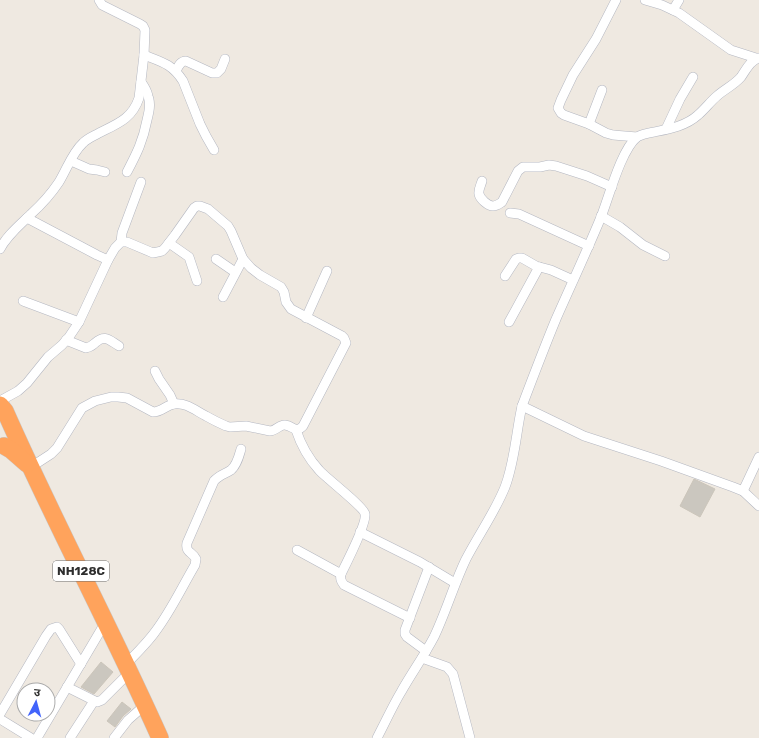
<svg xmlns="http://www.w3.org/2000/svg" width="759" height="738" viewBox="0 0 759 738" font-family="Rubik,'Noto Sans Devanagari',sans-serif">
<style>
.building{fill:#cbc7bf;stroke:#cbc5ba}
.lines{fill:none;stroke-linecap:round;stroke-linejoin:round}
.street-casing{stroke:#b4b7c1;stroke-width:10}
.highway-casing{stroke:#c9c9c9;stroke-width:18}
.street{stroke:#fff;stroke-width:9}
.highway{stroke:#ffa35c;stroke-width:17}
.labels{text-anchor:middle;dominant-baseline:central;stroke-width:4;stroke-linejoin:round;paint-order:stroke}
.shield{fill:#fff;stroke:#6d6d6d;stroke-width:1}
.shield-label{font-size:12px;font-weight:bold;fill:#2e2e2e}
</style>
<rect width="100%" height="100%" fill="#efe9e1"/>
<g class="building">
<polygon points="694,479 715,489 700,517 680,506"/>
<polygon points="101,662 113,672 94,694 81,687"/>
<polygon points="122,702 131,709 123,716 115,727 107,721"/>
</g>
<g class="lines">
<defs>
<g id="street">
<polyline points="616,0 596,39 573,75 561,100 558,108 561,113 564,115 589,124 606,133 613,135 637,137"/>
<polyline points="645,0 662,5 679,13 731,50 756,58"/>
<polyline points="673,10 679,0"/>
<path d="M144,55c18,7 28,9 39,26l17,43 6,12 8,14"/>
<path d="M176,71c2,-4 4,-10 10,-10l26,12h5l4,-4 4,-10"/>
<polyline points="589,124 602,90"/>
<polyline points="666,129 680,99 693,77"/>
<polyline points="71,161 89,169 97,170 105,172"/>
<path d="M127,172c10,-19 16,-31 20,-52 2,-8 4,-16 1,-24 -1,-5 -4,-10 -7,-14"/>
<path d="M482,181c-1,4 -4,9 -3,13 1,5 9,12 14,12 4,0 6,-2 9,-4l16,-31 5,-4h17l9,-2 7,1 31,10 25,11"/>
<polyline points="510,213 519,214 589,246"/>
<polyline points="601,216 620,227 643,245 665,256"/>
<polyline points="27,218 97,255 108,260"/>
<polyline points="121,242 122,233 141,182"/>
<polyline points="169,243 189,257 197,281"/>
<path d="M0,249c7,-14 20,-24 31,-35 10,-9 20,-20 28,-32 8,-13 13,-29 24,-39 5,-5 11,-7 16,-10 18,-9 33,-14 40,-35l5,-43 1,-25 -2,-4 -3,-2 -38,-19 -3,-5"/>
<polyline points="216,259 235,272"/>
<polyline points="505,276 516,259 519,258 522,258 536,266 551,270 573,280"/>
<polyline points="223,297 243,259"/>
<polyline points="23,301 79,322"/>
<polyline points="306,318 327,271"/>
<polyline points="509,322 539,267"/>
<path d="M66,340l20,8c4,-1 6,-2 9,-5 10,-9 14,-3 24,3"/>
<polyline points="155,371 159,379 170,395 174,404"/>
<path d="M0,401l18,-10 9,-8 21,-26 14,-12 7,-8 10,-15 29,-62 7,-12 6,-6h6l26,11 9,-2 3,-3 10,-13 19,-27 3,-2h3l8,3 20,17 3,5 12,28 8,9 9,7 21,12 3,5 2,10 5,7 51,27 2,2 2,5 -43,83c-8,8 -9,0 -18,-1 -5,-1 -9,6 -15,6l-24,-5 -16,1 -4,-1c-7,-3 -13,-6 -20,-10 -10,-5 -20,-14 -32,-12 -8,1 -12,8 -21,8l-26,-14 -9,-1h-7l-16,4 -13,7 -25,40 -6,6 -20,13"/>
<polyline points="522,406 584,436 661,461 733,487 743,491 759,506"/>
<path d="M296,430c5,15 12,28 23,40 7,8 45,37 46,44 2,9 -19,50 -24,60 -1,5 0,7 3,11l66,33"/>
<polyline points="743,491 759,457"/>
<polyline points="360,532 420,562 455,583"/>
<polyline points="297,550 341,574"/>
<polyline points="426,651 407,637 405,634 405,630 429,567"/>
<polyline points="422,658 447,667 453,674 470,738"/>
<path d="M126,664c10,-10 21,-21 29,-32 16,-21 27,-45 40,-67l1,-6c-3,-7 -11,-6 -9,-16l27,-62c5,-6 11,-7 17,-11 6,-5 8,-14 10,-21"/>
<polyline points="67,687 97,702 102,700 130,672"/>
<polyline points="0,714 46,636 51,629 57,627 59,629 81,664"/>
<polyline points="0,719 31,738"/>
<polyline points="37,738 105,623"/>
<polyline points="70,738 94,701"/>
<polyline points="114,738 128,720 145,705"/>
<path d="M377,738c8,-15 15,-31 24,-46 10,-18 23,-36 33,-55 12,-25 20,-53 32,-78 13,-25 29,-47 39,-72 10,-26 11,-55 17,-81 11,-29 22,-58 34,-87 15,-34 31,-68 45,-102 8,-20 20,-67 36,-80 5,-3 11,-4 17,-5 15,-3 32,-6 44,-17 7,-6 12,-13 19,-19 8,-7 17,-11 24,-19 5,-7 9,-17 18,-19"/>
</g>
<g id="highway">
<path d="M0,405l5,6c49,111 106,217 155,327"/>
<polyline points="4,446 11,450 27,464"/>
</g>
</defs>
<use href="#street" class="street-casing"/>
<use href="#highway" class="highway-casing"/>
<use href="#street" class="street"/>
<use href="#highway" class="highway"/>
</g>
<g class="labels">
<rect class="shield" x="53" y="561" width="56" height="20" rx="3"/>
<g class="shield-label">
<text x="81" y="571">NH128C</text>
</g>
</g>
<g transform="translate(36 702) rotate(6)"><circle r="19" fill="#ffffff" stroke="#ababab"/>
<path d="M0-3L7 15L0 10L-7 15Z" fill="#4264fb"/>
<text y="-6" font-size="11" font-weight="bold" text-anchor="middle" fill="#2e2e2e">उ</text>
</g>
</svg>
